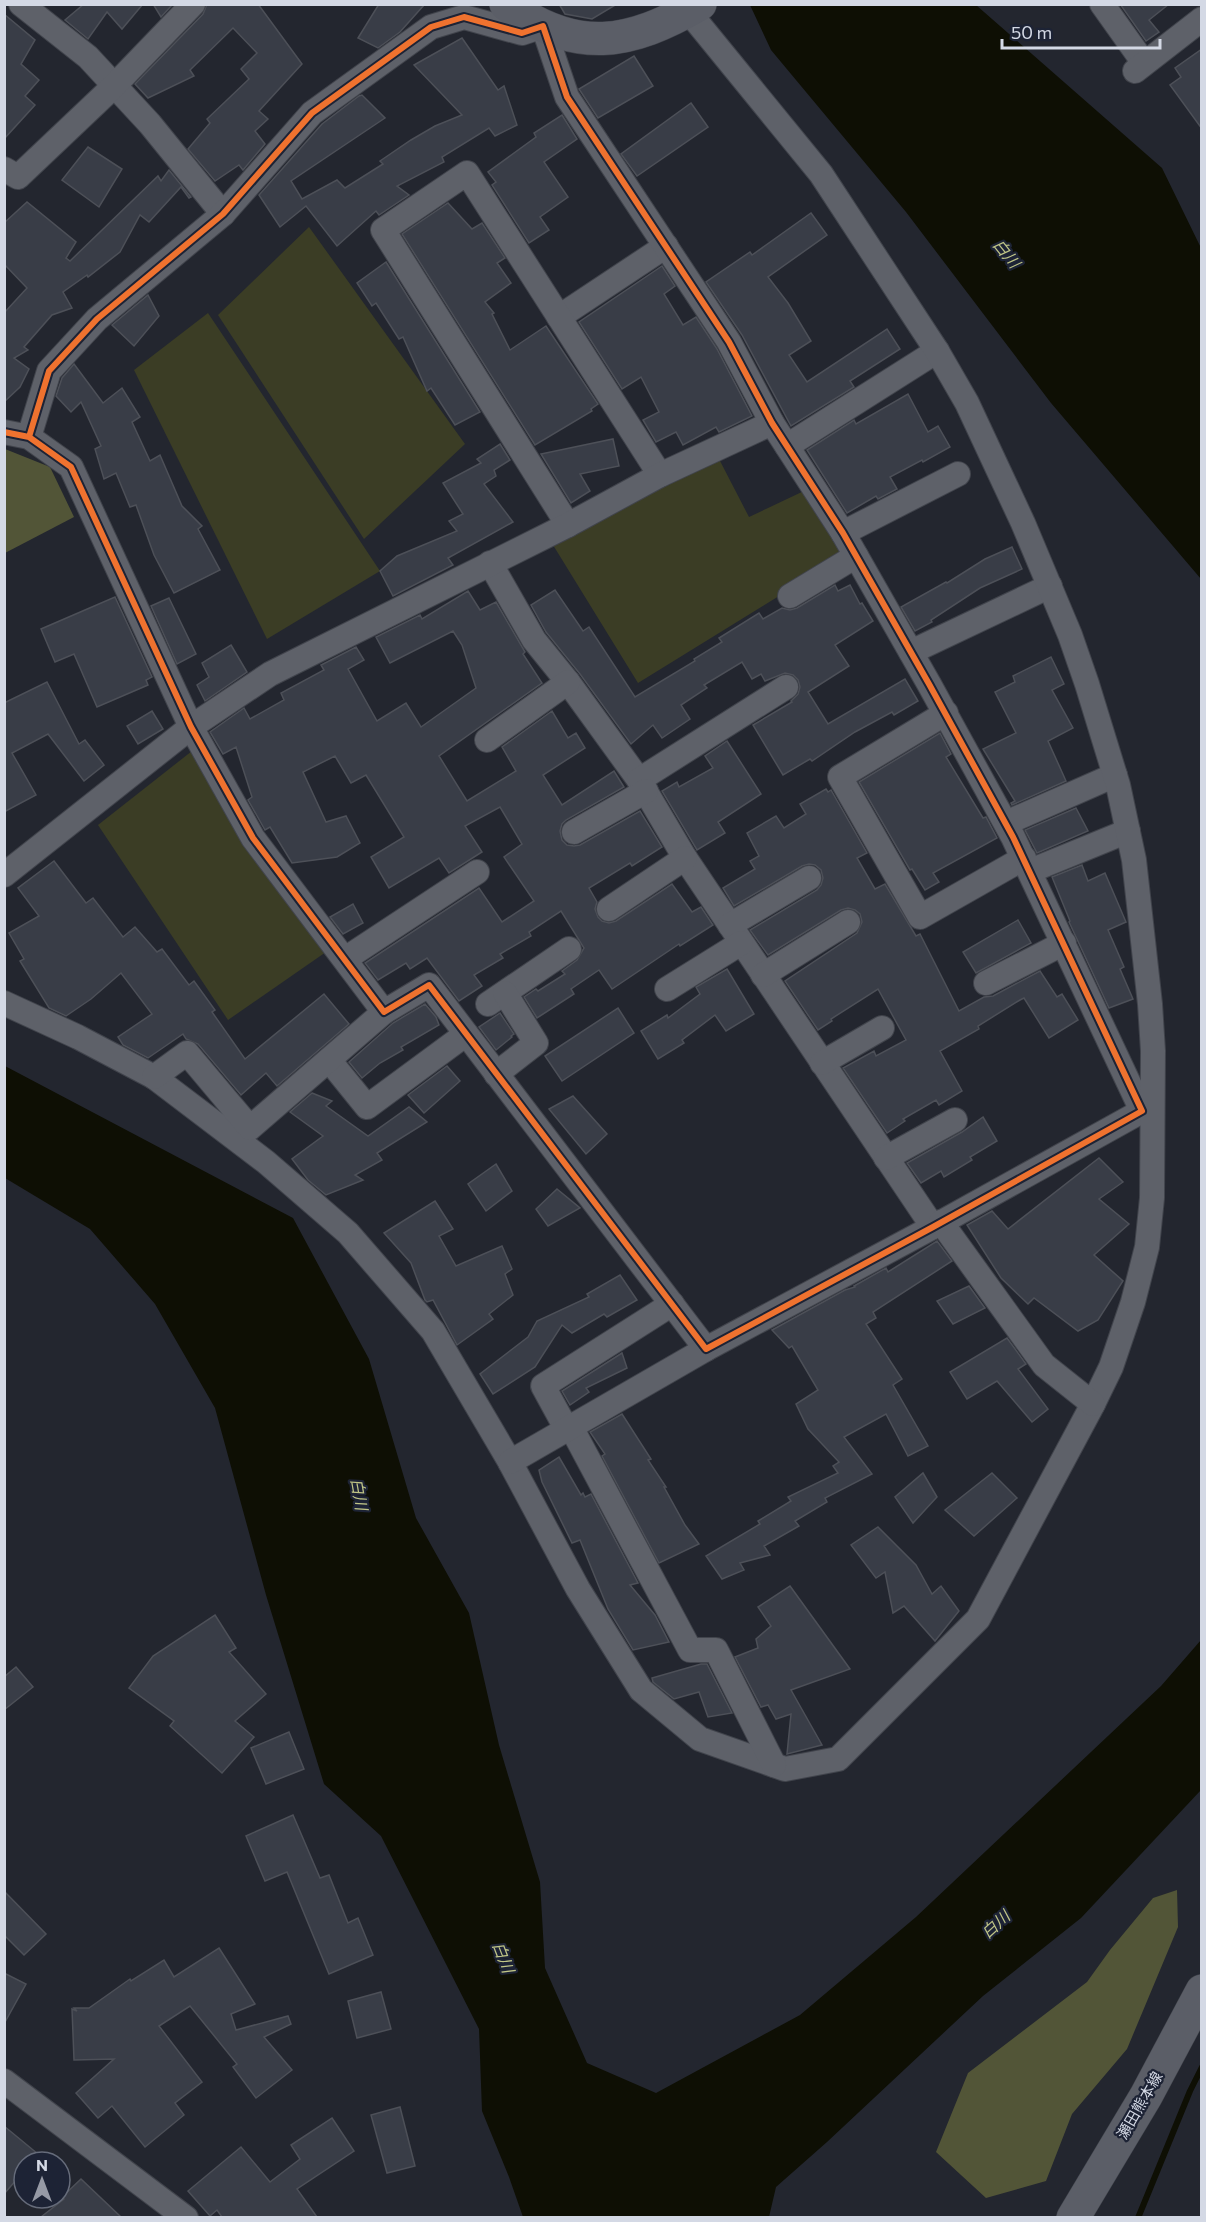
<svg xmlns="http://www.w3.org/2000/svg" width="1206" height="2222" viewBox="0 0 1206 2222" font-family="Commissioner,'Noto Sans JP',sans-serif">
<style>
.green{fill:#3b3d25}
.forest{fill:#525537}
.water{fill:#0e0f04}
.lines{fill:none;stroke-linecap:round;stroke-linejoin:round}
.stream{stroke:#0e0f04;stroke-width:6}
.building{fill:#393d47;stroke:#4d5058;stroke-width:1.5}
.street-casing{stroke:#41444c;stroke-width:26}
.secondary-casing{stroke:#41444c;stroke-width:34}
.street{stroke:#5e6169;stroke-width:24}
.secondary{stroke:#5b5e67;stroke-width:33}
.cycleway-casing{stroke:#1d2335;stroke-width:10}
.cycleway{stroke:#ef722f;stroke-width:6}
.labels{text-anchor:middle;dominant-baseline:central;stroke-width:4.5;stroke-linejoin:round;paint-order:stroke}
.street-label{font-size:15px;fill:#d4d9e5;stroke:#1d2335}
.water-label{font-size:16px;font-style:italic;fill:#c1c687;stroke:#1d2335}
</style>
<rect width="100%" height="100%" fill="#23262f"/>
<g class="green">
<polygon points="309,227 465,444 364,539 218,315"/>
<polygon points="208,313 380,571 267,639 134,370"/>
<polygon points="719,459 749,517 806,490 844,556 638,683 553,545 636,498"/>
<polygon points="192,751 326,952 228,1020 98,825"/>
</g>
<g class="forest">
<polygon points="5,449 50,467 74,517 5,553"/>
<polygon points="1177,1890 1178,1927 1127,2049 1072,2114 1046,2181 986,2198 936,2152 968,2073 1087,1982 1110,1950 1153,1898"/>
</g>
<g class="water">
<polygon points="750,5 976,5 1162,168 1201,248 1201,579 1051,403 906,212 771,50"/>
<polygon points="5,1066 293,1218 369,1359 416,1518 469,1613 499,1745 540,1882 545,1968 587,2063 656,2093 800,2015 916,1917 1161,1686 1201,1640 1201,1790 1081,1918 983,1996 827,2142 776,2187 769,2217 523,2217 509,2177 482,2111 479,2029 381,1836 324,1784 266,1595 215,1408 155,1304 90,1229 5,1178"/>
</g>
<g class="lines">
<polyline class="stream" points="1138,2218 1190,2091 1202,2067"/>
</g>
<g class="building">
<polygon points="84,4 143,4 122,29 107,12 88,39 65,20"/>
<polygon points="153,4 173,4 161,17"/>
<polygon points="207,4 258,4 302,64 259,111 268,119 255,131 265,144 243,170 239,165 215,181 188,149 210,123 207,119 249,79 241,69 257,53 233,28 190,70 194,76 148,98 135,84 203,14"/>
<polygon points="379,4 425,4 400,32 378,48 358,38"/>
<polygon points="559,4 617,4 592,19 565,14"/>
<polygon points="1120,4 1169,4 1149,20 1159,32 1146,41"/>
<polygon points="4,14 35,40 21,64 39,80 25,96 35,105 4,139"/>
<polygon points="462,38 498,90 504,86 517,125 495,136 489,128 442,157 444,162 397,186 409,195 379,215 376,211 337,246 306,206 280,227 259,195 322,124 359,96 362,95 385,118 291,181 302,199 337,180 345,188 383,164 380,161 411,140 435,126 462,115 414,65"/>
<polygon points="1202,49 1202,129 1170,85 1181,77 1175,68"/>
<polygon points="634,56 653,86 598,118 579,89"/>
<polygon points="691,103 708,127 637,176 621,154"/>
<polygon points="562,115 577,139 544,162 568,197 540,217 549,230 529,243 492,185 496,182 488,172 536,137 534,133"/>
<polygon points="88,147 122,169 99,207 62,180"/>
<polygon points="169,170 191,197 189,198 181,187 149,222 140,215 120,252 88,277 87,275 63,292 72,308 52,315 24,347 28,350 14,358 29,369 20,387 4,402 4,313 27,288 4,264 4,223 27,202 76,242 66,258 70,261 158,176 161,181"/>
<polygon points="448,203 472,229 482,223 505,258 497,263 511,283 485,302 494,313 492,314 510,350 546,326 598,404 591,409 592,411 535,445 402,234"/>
<polygon points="811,213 827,235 768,277 788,303 811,341 789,355 807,382 887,329 900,349 850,381 854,387 791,426 742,335 706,282 750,252 752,255"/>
<polygon points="386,262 480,412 455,425 431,388 427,391 403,337 399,339 376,303 372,306 357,283"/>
<polygon points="662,266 675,286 664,294 683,325 696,317 717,349 752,416 719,432 716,427 683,445 676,432 656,442 643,420 659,412 641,377 622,389 579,322"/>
<polygon points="148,295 159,316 134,346 112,325"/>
<polygon points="74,364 103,403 122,388 140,417 132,422 150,461 160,455 182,506 202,526 198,529 220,570 174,593 154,555 136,505 130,507 116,473 104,479 95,449 101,446 81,402 71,412 56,396 62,378"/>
<polygon points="908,394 928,432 938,426 950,447 923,462 922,460 890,477 897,489 878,499 876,496 847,513 807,450 854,420 856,424"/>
<polygon points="613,439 619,466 580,474 590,491 571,503 541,454"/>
<polygon points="500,444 510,460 494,470 496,476 484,484 513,522 448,558 453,565 393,596 380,571 397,556 457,531 449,521 463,514 443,483 481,463 477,459"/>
<polygon points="1012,547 1022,569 980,588 931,620 932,622 915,631 901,607 946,582 947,583 985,559"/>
<polygon points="835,585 838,591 850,585 860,604 862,603 873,621 835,645 849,666 808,692 828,724 905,679 918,701 894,715 892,712 855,732 812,761 810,759 783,775 753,725 792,702 791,701 798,694 800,687 798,680 793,675 785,673 765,681 761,674 752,679 742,662 704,685 707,688 681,705 690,719 662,738 653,725 631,744 580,674 546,632 531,605 555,590 583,631 589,627 635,697 695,661 694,659 722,642 719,638 759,613 763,619 782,608 790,610 797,608"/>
<polygon points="468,591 480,610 496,602 525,652 523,654 542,683 439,756 467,801 516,771 502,747 552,711 568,738 576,733 585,748 543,775 562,805 614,771 624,787 566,820 562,824 560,831 562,840 567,845 574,846 580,845 640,811 662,847 632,866 630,863 589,888 597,902 595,909 598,917 602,921 609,923 616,921 672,884 692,912 701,907 713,925 680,946 679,944 612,989 599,970 571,989 574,994 537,1018 524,997 536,989 538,991 565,974 562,971 577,960 584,948 561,911 529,932 531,936 500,954 503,958 474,975 482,986 459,1001 427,958 410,969 406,963 378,980 365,963 479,888 502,922 534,901 504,857 522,844 500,807 465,826 482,852 449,873 439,858 389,888 371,857 404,837 366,775 351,783 335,756 303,772 326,822 346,816 360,843 337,857 292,863 270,827 265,830 248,800 252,797 236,747 223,754 210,732 244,708 250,719 284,700 281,693 324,670 321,665 356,647 364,660 348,669 377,721 406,703 421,727 476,688 462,645 453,631 390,663 376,637 420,615 422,619"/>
<polygon points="115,597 152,677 146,680 148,685 97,707 74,654 55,662 41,629"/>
<polygon points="169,598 196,654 177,664 151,606"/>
<polygon points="231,645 247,672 205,701 197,685 209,677 202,663"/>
<polygon points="1051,657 1064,684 1052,690 1073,728 1048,741 1066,781 1012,805 1011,803 1015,801 983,749 1016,733 995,692 1015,682 1013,676"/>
<polygon points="47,682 79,744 85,740 104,765 84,781 48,734 12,753 36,795 4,812 4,703"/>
<polygon points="152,711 163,729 138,744 127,726"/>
<polygon points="940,733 951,754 946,757 983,818 986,817 997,838 933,873 939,882 925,890 912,869 910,870 859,782"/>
<polygon points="727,741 761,794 718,822 725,833 697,850 662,791 677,782 679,787 713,768 705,756"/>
<polygon points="826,789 828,792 831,790 867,853 857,858 875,889 885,884 916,936 920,934 959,1011 984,997 993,996 1040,971 1057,997 1062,994 1078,1020 1049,1038 1024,998 1020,1000 978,1026 979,1029 940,1051 962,1091 939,1105 936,1100 903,1119 905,1121 887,1133 843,1068 874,1051 876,1056 906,1040 878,989 831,1019 832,1021 818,1030 785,981 857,933 862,922 860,914 855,910 848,908 841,910 768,955 750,930 817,890 821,885 823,878 821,870 815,865 809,864 802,866 734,906 723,888 755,869 750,861 759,856 747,833 776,816 784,828 806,814 800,804"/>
<polygon points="1076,808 1088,831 1037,853 1025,830"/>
<polygon points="54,861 86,903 93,898 123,937 135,927 157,952 162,949 189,985 194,981 215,1010 212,1012 245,1059 324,994 349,1024 277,1086 266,1073 241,1095 198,1044 186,1039 183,1034 148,1058 123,1045 118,1037 152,1014 121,973 91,999 66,1016 49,1008 20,961 24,959 9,933 39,916 18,888"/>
<polygon points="1082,865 1088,881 1105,873 1126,922 1108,930 1124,967 1120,969 1133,999 1109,1008 1069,922 1070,921 1052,877"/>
<polygon points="353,904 363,923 343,934 330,917"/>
<polygon points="1018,920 1031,943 976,973 963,952"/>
<polygon points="727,969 754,1014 726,1031 715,1015 682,1040 684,1043 658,1059 641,1031 667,1015 668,1018 700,994 696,987"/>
<polygon points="425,1004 436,1017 439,1025 401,1047 403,1050 380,1063 362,1078 349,1062 393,1023"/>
<polygon points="618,1008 634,1033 562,1081 545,1056"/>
<polygon points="500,1013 514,1034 511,1036 512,1037 496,1050 479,1027"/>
<polygon points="447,1066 460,1081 424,1113 408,1095"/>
<polygon points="312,1093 332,1101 326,1106 368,1136 409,1107 427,1122 377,1153 382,1160 355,1175 363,1180 326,1195 308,1180 292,1159 323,1136 290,1112"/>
<polygon points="573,1096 607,1134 586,1154 549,1109"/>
<polygon points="983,1117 997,1141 970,1157 972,1160 944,1177 941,1171 921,1183 907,1163 962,1132"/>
<polygon points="1099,1158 1123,1182 1099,1199 1129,1224 1094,1255 1123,1281 1098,1320 1078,1331 1034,1298 1028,1304 1001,1278 967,1225 992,1211 1008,1229"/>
<polygon points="496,1164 512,1191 486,1211 468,1184"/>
<polygon points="557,1189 580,1208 548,1226 536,1209"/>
<polygon points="435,1201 453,1229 439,1236 456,1266 502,1246 512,1269 505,1274 513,1295 489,1314 493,1319 457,1345 433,1300 427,1302 425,1300 411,1263 384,1233"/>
<polygon points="937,1241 952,1261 873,1312 876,1318 866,1324 902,1379 893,1385 928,1446 908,1456 886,1414 844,1437 872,1474 825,1498 827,1502 795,1521 799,1526 764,1546 770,1555 740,1563 744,1570 722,1579 706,1556 760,1524 758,1521 791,1501 788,1497 838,1473 833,1466 839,1462 808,1429 796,1404 818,1390 792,1346 789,1348 772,1330 845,1290 855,1287 854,1286 886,1268 888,1272"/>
<polygon points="620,1275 637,1300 607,1317 604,1314 572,1333 562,1325 535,1367 493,1394 480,1374 528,1337 537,1321 589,1297 587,1294"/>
<polygon points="969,1286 985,1308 953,1324 937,1301"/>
<polygon points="1007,1338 1026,1364 1018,1369 1048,1409 1032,1422 997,1381 967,1399 950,1372"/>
<polygon points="622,1353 627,1368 586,1388 589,1392 570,1405 562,1391"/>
<polygon points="622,1414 651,1459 648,1460 666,1487 664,1487 685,1525 699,1544 659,1563 602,1456 605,1454 590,1432"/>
<polygon points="559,1457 581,1495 583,1493 585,1497 591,1494 638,1583 630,1585 655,1615 669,1642 633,1650 608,1609 580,1540 572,1543 542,1482 539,1470"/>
<polygon points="923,1473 937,1497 913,1523 895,1497"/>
<polygon points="992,1473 1017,1498 974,1536 945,1510"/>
<polygon points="878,1527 916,1565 932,1594 941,1586 959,1611 935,1641 904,1606 893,1613 885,1572 876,1578 851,1545"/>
<polygon points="790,1586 850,1669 791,1690 822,1745 787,1754 791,1714 776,1719 768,1705 761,1707 735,1657 758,1648 756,1639 771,1626 758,1607"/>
<polygon points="215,1615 236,1648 229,1652 266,1694 235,1721 254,1737 222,1773 170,1726 174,1721 129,1688 153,1656"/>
<polygon points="701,1664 707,1664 732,1713 708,1717 699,1692 674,1699 653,1682 652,1678"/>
<polygon points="16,1667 33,1687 4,1710 4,1677"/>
<polygon points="289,1732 304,1769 266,1784 251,1748"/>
<polygon points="293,1815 320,1878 329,1875 348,1923 358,1918 373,1955 329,1974 287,1872 265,1881 246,1836"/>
<polygon points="4,1891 46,1934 24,1955 4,1935"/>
<polygon points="219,1948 255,2004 231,2014 236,2030 288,2016 291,2024 264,2037 292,2070 256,2098 233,2067 237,2064 190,2006 159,2026 202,2082 175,2103 184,2115 145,2147 112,2106 98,2118 76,2093 114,2059 74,2060 72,2009 77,2011 74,2008 89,2008 130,1979 131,1981 164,1960 174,1977"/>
<polygon points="4,1973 26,1984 4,2024"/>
<polygon points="381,1992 391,2029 357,2038 348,2001"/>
<polygon points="400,2107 415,2166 387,2173 371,2115"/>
<polygon points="332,2118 354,2151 297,2189 317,2217 222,2217 217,2210 210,2216 188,2191 241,2147 270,2182 300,2159 291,2145"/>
<polygon points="4,2126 38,2154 32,2162 24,2162 24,2171 4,2194"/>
<polygon points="81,2179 121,2217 41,2217 64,2199 62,2197"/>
</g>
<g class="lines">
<defs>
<g id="street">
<polyline points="21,4 88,57 150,124 223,214"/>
<polyline points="1102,4 1144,63"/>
<polyline points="1135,71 1202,19"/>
<polyline points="4,169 18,177 114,86 193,4"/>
<polyline points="559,317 666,246"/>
<polyline points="4,432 29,437 71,467 191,727 253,838 384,1012 429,985 706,1349 933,1227 1142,1111 1013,837 929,684 843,533 772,423 729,342 567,97 543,26 522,33 464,17 431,27 312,113 223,214 97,319 49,371 29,437"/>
<polyline points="787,446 937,351"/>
<polyline points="568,525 383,230 467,173 660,475"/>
<polyline points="843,533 958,474"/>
<polyline points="490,563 534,640 568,682 639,780 685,858 933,1227"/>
<polyline points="790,596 856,556"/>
<polyline points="911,652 1050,586"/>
<polyline points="946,713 840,777 920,917 1024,858"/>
<polyline points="487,740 568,682"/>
<polyline points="639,780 786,687"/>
<polyline points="1006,823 1115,775"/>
<polyline points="574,832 646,791"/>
<polyline points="1030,871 1128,831"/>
<polyline points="4,875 191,727 270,674 568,525 660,475 772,423"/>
<polyline points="609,909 685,858"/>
<polyline points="730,925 809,878"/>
<polyline points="345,959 477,872"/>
<polyline points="763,975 848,922"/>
<polyline points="986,983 1064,943"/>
<polyline points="667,989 741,943"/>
<polyline points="4,1003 78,1037 154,1077 266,1162 348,1233 433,1331 510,1462 578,1589 641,1690 700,1739 785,1769 838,1759 978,1619 1093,1404 1111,1367 1133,1302 1147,1247 1152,1198 1153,1051 1150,1004 1134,860 1118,785 1087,684 1070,635 1023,523 967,403 937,351 821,174 688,11"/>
<polyline points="488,1004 569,949"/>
<polyline points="329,1060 367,1107 466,1034"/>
<polyline points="822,1063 882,1028"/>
<polyline points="496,1074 536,1043 505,993"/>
<polyline points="154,1077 187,1053 250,1128 384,1012"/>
<polyline points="886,1158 955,1120"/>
<polyline points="941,1222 1044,1365 1093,1404"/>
<polyline points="571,1427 690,1650 716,1650 774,1765"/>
<polyline points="567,1430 543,1386 672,1304"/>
<polyline points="510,1462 706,1349"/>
<polyline points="4,2081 186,2218"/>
</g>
<g id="secondary">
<path d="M506,4c71,51 123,41 194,0"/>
<polyline points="1073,2218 1146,2096 1202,1991"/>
</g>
</defs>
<use href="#street" class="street-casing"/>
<use href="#secondary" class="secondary-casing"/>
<use href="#street" class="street"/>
<use href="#secondary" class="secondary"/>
<defs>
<polyline id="cycleway" points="4,432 29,437 71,467 191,727 253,838 384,1012 429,985 706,1349 933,1227 1142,1111 1013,837 929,684 843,533 772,423 729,342 567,97 543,26 522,33 464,17 431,27 312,113 223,214 97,319 49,371 29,437"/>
</defs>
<use href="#cycleway" class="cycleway-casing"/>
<use href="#cycleway" class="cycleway"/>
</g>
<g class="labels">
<g class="street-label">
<text transform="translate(1139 2105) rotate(-60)">瀬田熊本線</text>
</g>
<g class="water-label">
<text transform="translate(1007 253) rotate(51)">白川</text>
<text transform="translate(360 1494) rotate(80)">白川</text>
<text transform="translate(995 1924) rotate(-42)">白川</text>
<text transform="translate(504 1957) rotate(69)">白川</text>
</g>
</g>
<rect width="1206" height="2222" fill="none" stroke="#d4d9e5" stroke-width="12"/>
<g transform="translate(42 2180)"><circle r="28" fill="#1d2335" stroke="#666c7b" stroke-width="1.5"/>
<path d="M0-4.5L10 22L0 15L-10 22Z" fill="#969aa5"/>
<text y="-9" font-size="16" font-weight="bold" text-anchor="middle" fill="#d4d9e5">N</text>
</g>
<path d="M1002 39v9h158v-9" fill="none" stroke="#d4d9e5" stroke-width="3"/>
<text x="1011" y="39" font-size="18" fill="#d4d9e5" stroke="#1d2335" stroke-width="4.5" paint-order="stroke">50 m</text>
</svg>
